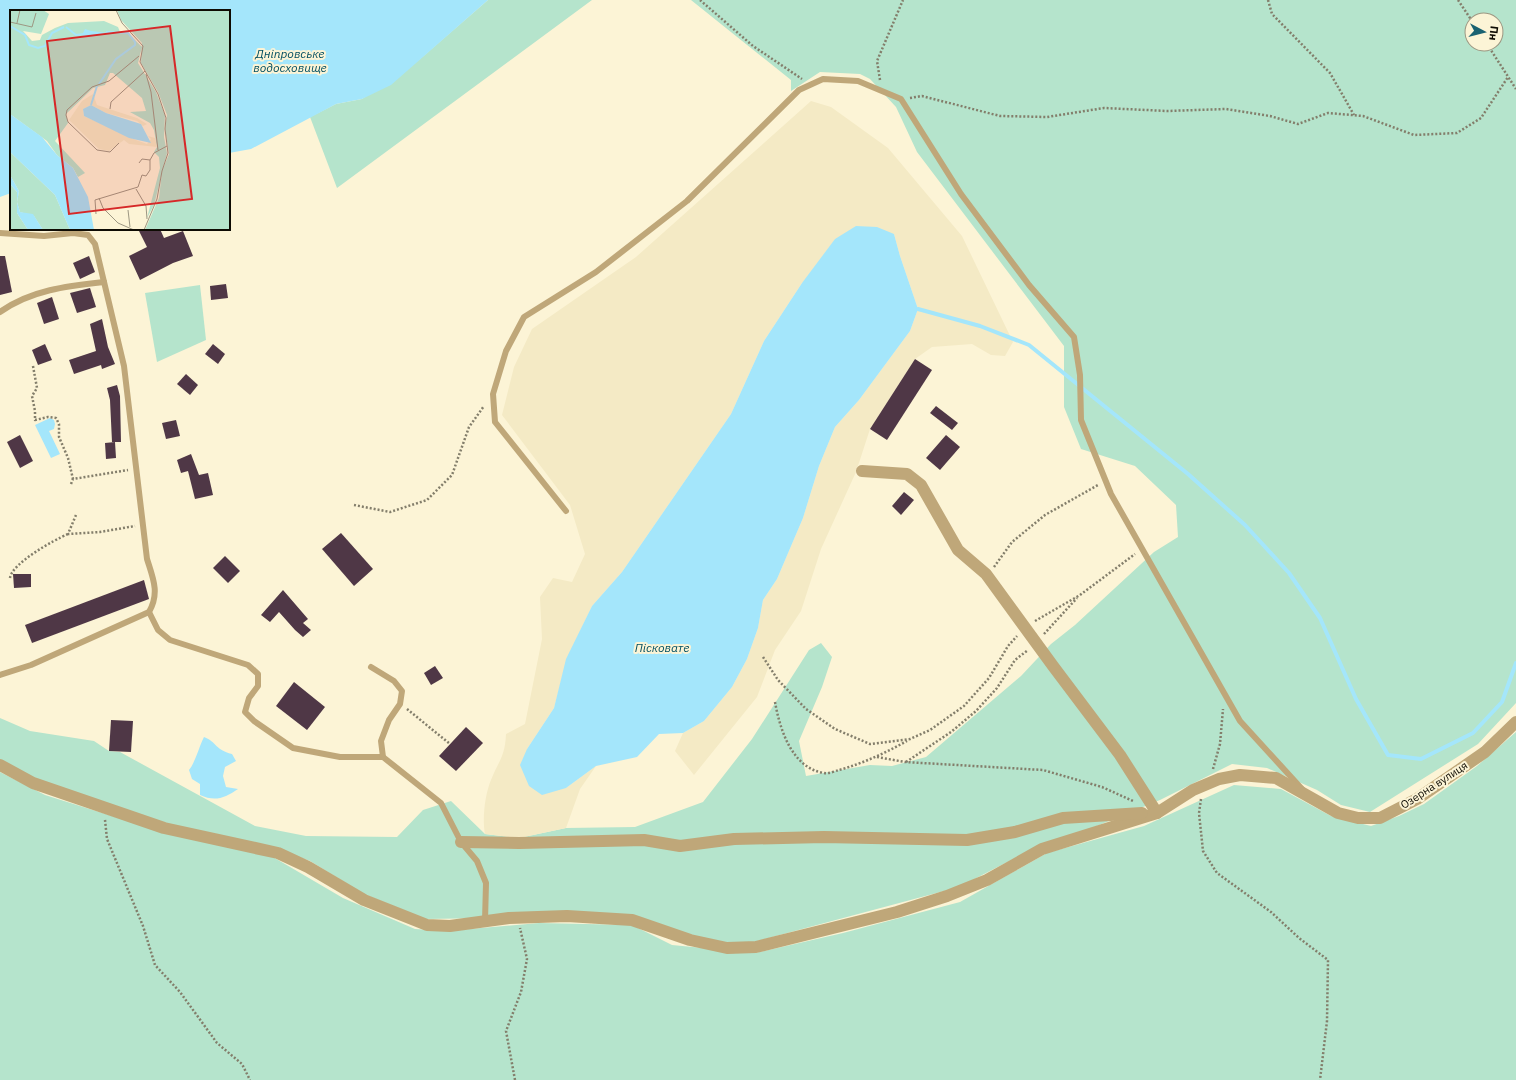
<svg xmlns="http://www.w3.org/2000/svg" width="1516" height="1080" viewBox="0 0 1516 1080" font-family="'IBM Plex Sans',sans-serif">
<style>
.green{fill:#b5e4cc;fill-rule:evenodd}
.sand{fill:#f4eac5}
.water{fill:#a4e6fb}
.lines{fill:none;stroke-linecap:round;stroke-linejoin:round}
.stream{stroke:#a4e6fb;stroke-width:4}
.building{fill:#4f3746}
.path{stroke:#837e6b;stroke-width:2.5;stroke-dasharray:2 2;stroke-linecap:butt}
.service{stroke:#bfa779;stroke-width:6}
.minor{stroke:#bfa779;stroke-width:12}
.labels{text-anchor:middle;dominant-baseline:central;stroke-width:4;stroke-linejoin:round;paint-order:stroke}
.street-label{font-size:11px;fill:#0e0b03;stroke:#fcf4d6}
.water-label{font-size:12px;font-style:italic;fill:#004e60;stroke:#fcf4d6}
.inset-river{fill:none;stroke:#a4e6fb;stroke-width:2}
.inset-road{fill:none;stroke:#9d9782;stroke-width:1}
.view{fill:#d62828;fill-opacity:0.15;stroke:#d62828;stroke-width:2}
.inset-edge{fill:none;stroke:#0e0b03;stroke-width:2}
</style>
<rect width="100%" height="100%" fill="#fcf4d6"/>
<g class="green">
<polygon points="488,0 592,0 337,188 310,117 336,104 362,99 420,59"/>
<path d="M691,0h825v703l-38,41 -108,68 -29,-7 -24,-15 -50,-22 -35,-4 -72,36 -68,28 -50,16 -83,43 -205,55 -29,2 -44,-10 -47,-18 -209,3 -61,-25 -54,-33 -32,-12 -109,-25 -134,-44 -35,-21v-41l30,13 64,10 15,10 11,1 135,74 51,10 91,1 26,-27 28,-9 34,33 34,4 47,-10 69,-1 68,-25 49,-63 57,-89 12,-7 11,14 -10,30 -23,54 7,35 64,-11 22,1 34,-9 95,-81 30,-32 24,-19 79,-73 24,-15 -2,-32 -41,-39 -54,-17 -17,-42v-61l-147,-194 -21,-45 -26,-28 -10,-5 -40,-2 -29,19v-11zM1472,20h24v24h-24z"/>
<polygon points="200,285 206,340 157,362 145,293"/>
<polygon points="1516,732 1516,1080 0,1080 0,772 45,795 163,832 273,857 343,898 415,929 446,931 539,923 632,925 672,945 755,953 843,933 960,902 1047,853 1144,826 1234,785 1281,789 1331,816 1371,826 1399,816 1424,804 1477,766"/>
</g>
<path class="sand" d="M811,101l20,6 57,41 74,88 51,106 -8,14 -14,-1 -19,-11 -40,3 -17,12 -45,70 -14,43 -35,77 -20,62 -26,39 -18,47 -63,78 -19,-24 8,-18 21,-12 28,-34 15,-28 11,-31 5,-28 14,-21 26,-61 16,-52 16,-39 24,-27 51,-69 8,-22 -18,-53 -6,-22 -92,49 -38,58 -33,73 -109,158 -30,34 -25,53 -13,49 -27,41 39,39 30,-22 -16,23 -14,39 -47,10 -34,-4c-3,-15 0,-40 6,-54 8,-20 14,-23 15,-46l19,-10 17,-85 -2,-42 13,-19 19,4 13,-28 -15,-49 -68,-90 12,-48 18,-38 104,-72z"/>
<g class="water">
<polygon points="0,0 488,0 391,85 362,99 336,104 251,149 229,153 229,11 11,11 11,193 0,197"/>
<polygon points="856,226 877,227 894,234 900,256 918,309 910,331 859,400 835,427 819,466 803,518 777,579 763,600 758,628 747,659 732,687 704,721 683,733 659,734 637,757 596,766 566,788 542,795 529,786 520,765 527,749 554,708 566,659 592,606 622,572 731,414 764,341 802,283 835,239"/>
<polygon points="50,418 54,420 55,424 54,429 49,431 60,454 51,458 35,425"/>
<path d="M204,737c13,5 11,13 28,17l4,7 -11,6 -2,9 3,11 12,2c-13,9 -23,13 -38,6v-11l-8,-5 -3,-9c6,-7 10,-23 15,-33z"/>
</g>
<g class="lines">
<polyline class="stream" points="918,309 980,326 1029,345 1188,474 1245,525 1289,573 1320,618 1356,699 1388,755 1421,759 1473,733 1502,702 1516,663"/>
</g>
<g class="building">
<polygon points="138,229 160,229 164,238 183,231 193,256 173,263 140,280 129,256 147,247"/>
<polygon points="0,256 5,256 12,292 0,295"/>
<polygon points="89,256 95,272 80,279 73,263"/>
<polygon points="226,284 228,298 211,300 210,286"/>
<polygon points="90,288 96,307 77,313 70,293"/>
<polygon points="52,297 59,319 44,324 37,303"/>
<polygon points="102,319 108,347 115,364 102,369 101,365 74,374 69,360 96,351 90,324"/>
<polygon points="45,344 52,360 38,365 32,350"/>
<polygon points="213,344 225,354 218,364 205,354"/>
<polygon points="915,359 932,370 887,440 870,429"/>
<polygon points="186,374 198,385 190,395 177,384"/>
<polygon points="117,385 120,396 121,442 112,442 110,400 107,388"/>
<polygon points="936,406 958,423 952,430 930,413"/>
<polygon points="176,420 180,436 166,439 162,423"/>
<polygon points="20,435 33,461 20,468 7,442"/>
<polygon points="946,435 960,447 940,470 926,458"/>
<polygon points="115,442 116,458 106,459 105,443"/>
<polygon points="191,454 199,475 208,473 213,495 195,499 188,471 181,473 177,460"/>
<polygon points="904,492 914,500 901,515 892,506"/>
<polygon points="341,533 373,569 354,586 322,549"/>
<polygon points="225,556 240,571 228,583 213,568"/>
<polygon points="13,574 31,574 31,587 14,588"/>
<polygon points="144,580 149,599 32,643 25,625"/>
<polygon points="283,590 308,619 303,623 311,630 303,637 295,630 279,612 270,622 261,615"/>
<polygon points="435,666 443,678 431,685 424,673"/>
<polygon points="294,682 325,707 307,730 276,706"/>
<polygon points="111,720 133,721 131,752 109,751"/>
<polygon points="466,727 483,743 456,771 439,756"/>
</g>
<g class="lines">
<g class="path">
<polyline points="700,0 753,46 802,79"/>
<polyline points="1268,0 1272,14 1330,73 1354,115"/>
<polyline points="1458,0 1472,21"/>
<polyline points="1487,44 1516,89"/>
<polyline points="880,80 877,61 903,0"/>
<polyline points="910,98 922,96 1000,116 1047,117 1104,108 1167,111 1226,109 1270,116 1298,124 1328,113 1363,116 1414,135 1457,133 1481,118 1508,77"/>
<polyline points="33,366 37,388 32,396 35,411 35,420 48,417 56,418 59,424 59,437 68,458 73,479"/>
<polyline points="71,484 73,479 128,470"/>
<polyline points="354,505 390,512 427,500 452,475 469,427 484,406"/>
<polyline points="76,515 68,534 100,532 135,526"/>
<polyline points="994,567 1012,542 1045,515 1098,485"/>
<path d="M10,578c2,-15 44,-38 58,-44"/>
<polyline points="1035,621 1080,595 1135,554"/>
<polyline points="1044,634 1077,598"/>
<polyline points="763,657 778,680 806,709 835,729 870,744 910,739 930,730 964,706 989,678 1008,646 1017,636"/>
<path d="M775,702c5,28 17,66 49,71 5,1 11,-2 15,-3 25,-7 46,-17 68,-29"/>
<polyline points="407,709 450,744"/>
<polyline points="877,757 905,762 1043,770 1102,787 1133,801"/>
<polyline points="906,762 951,732 976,711 997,688 1015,660 1028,650"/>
<polyline points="1213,769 1220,744 1223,709"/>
<polyline points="1201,799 1199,813 1203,851 1217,873 1271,912 1299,938 1328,960 1327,1021 1320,1080"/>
<polyline points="105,820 107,839 143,926 155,965 180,992 217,1043 242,1064 250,1080"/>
<polyline points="515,1080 506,1031 521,992 527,959 520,928"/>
</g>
<g class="service">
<path d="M0,233l44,3 29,-3 15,2 7,9 29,122 23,193c6,19 13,34 2,53l-118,53 -31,10"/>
<path d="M0,312c31,-22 67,-26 104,-30"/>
<polyline points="566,511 495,422 493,394 506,351 524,317 596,272 687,201 799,90 823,79 858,81 901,99 961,194 1029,285 1074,337 1080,375 1081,420 1111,494 1240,721 1302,789"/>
<polyline points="149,612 158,630 170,640 248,665 258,674 258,686 249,698 245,712 254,721 293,748 340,757 383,757 441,803 461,842 477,861 486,883 485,921"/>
<polyline points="371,667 394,681 402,691 400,704 389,720 381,741 383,757"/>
</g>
<g class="minor">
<polyline points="862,471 907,474 921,485 958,550 986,574 1053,666 1120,755 1157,813"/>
<polyline points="0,765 33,783 164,828 278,853 308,867 364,900 427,925 450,926 509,918 567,916 632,920 690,940 727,948 756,947 897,912 947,896 987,880 1042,849 1157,813 1193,790 1219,779 1240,775 1276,778 1338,813 1358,818 1380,818 1417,799 1485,752 1516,722"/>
<polyline points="461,842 519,843 644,840 680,846 734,839 824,837 967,840 1015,832 1063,818 1142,813"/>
</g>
</g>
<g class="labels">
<g class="street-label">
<text transform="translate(1434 785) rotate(-33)">Озерна вулиця</text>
</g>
<g class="water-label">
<text x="290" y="53">Дніпровське<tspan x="290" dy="14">водосховище</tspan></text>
<text x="662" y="647">Пісковате</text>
</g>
</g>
<g transform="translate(10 10)">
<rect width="220" height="220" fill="#fcf4d6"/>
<path d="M0,0h33l6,4 -8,20 -18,-3 9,10 8,-1 2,-5 13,-7 13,-5 36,-2 14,6 2,5 6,-1 16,16 -4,16 18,29 9,23 -1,22 3,16 -13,52 -7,13 13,-50 -1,-11 -5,-5 3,-5 -3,-17 -4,-7 -20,-11 16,-1 -4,-13 -29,-25h-3l-5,12 -12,3 -27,26 2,9 -13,18 30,32 -7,4 -5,-9 -16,-13 -10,-14 -37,-27zM107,0h113v220h-85l14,-32 3,-27 7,-17 -4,-25 2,-14 -9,-23 -17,-29 1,-20 -21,-23zM0,142l45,43 15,35h-27l-9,-14 -14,-4 -3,-10 2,-11 -9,-16zM0,174l7,8v21l11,17h-18z" fill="#b5e4cc"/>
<path d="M83,84l4,11 40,13 10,6 -4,2 -6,-5 -31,-8 -15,-8 -8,4 1,7 52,24 11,4 4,-5 -3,-3 7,2 2,9 -28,-3 -5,-4 -15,11 -10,-2 -30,-29 13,-19z" fill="#f4eac5"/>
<path d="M75,19l6,2 18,2 -23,4 -4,-2zM81,95l15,8 35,11 10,19 -22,-5 -45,-22 -1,-7zM0,104l32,23 15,18 16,13 15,29 6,33h-24l-15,-35 -45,-43zM0,165l9,16 -2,11 3,10 13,2 10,16h-15l-11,-17v-21l-7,-8z" fill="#a4e6fb"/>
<path class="inset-river" d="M0,16l15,9 4,10 9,3 7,-2 7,-13 12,-6M56,17l10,8 7,-1M89,74l17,-25 19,-14v-3l-7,-9 -22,-1M81,95l6,-19"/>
<path class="inset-road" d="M106,0l6,13 21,23 -3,16 18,32 8,24 -1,11 3,24 -6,18 -5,28 -13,31M0,12l22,5 4,-14M7,13l3,-13M136,64l5,18 7,58M100,99l1,-7 34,-31M109,133l-9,9 -13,-2 -29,-28 -2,-7 1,-5 25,-23 17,-6 30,-25M129,153l3,-4 8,1M126,179l10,17 1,13M89,188l4,10 15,15 16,7M118,200l2,17M86,204l-1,-14 43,-13 4,-12 4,1 4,-6v-10l4,-7 13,-7"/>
<path class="view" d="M160,16l22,173 -123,15 -22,-173z"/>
<rect width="220" height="220" class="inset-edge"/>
</g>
<g transform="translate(1484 32) rotate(97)"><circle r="19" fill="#fcf4d6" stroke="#9d9782"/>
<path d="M0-3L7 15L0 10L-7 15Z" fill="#1a6271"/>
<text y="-6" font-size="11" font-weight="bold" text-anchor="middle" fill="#0e0b03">Пн</text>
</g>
</svg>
